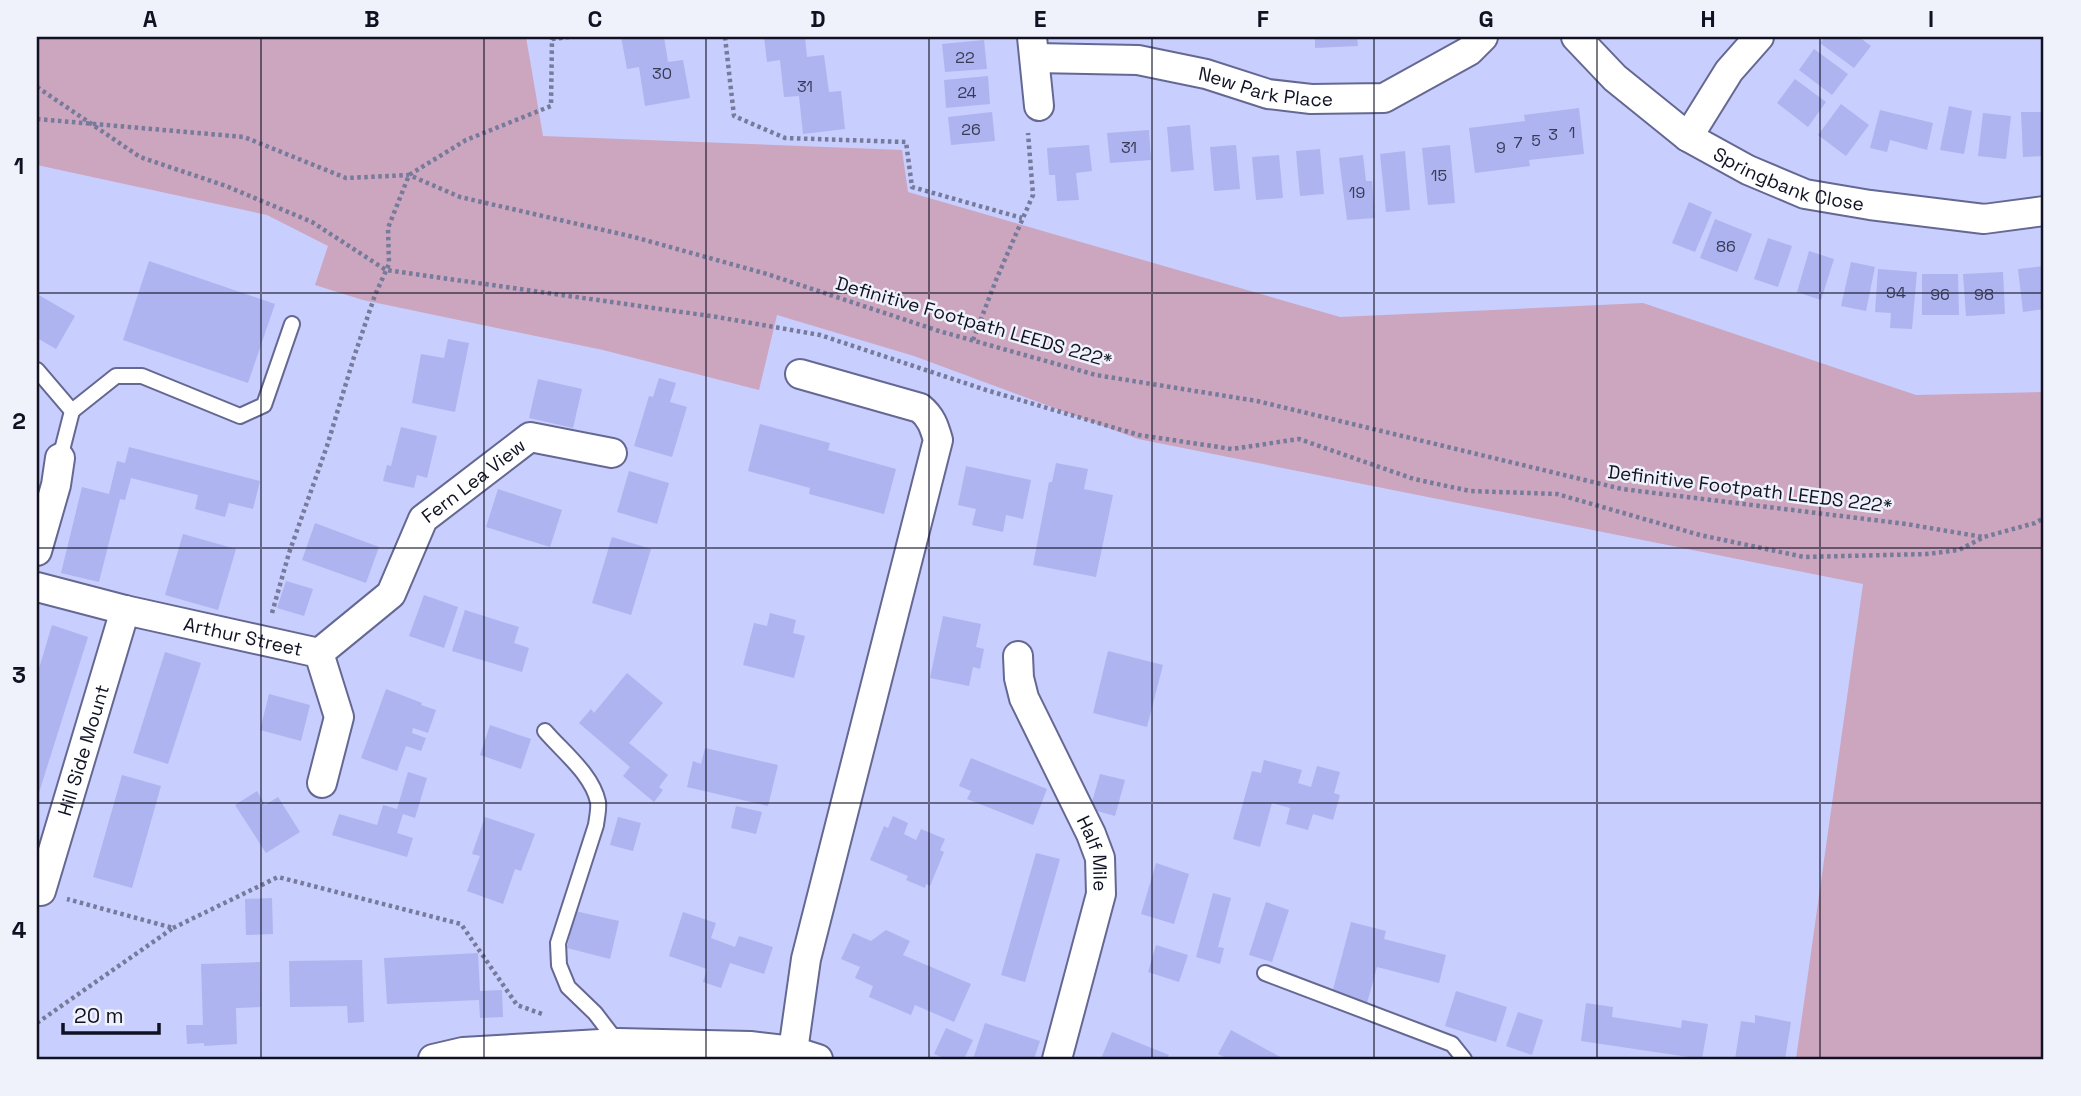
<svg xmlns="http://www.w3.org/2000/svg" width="2081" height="1096" viewBox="0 0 2081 1096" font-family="'Space Grotesk',sans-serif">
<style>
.green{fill:#cca5be}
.building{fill:#aeb4f0}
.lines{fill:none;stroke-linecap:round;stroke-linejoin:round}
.lane-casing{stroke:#646892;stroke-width:18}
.street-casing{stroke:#646892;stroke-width:32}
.path{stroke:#767a9b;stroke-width:4.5;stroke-dasharray:3.5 3.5;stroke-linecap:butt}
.lane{stroke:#fff;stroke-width:14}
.street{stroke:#fff;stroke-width:28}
.grid{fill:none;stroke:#101122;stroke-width:2;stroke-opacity:0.55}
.labels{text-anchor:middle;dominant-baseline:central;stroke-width:5;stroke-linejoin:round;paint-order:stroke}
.number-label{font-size:16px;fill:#383a56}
.street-label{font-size:19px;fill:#101122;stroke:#f0f2fb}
.neatline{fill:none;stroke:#101122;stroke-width:2.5}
.grid-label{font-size:23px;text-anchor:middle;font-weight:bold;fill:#101122}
</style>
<rect width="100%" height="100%" fill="#c8cefd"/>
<polygon class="green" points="37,37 526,37 543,136 902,150 908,192 1340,317 1643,303 1916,395 2044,392 2044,1059 1796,1059 1863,584 1138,439 914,356 777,315 759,390 603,350 363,300 315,285 328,246 267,215 37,165"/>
<g class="building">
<polygon points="621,37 664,37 668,62 683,60 690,98 645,106 639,67 627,69"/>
<polygon points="764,37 805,37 807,57 824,55 829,92 841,91 845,129 803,134 799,96 784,97 780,60 767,62"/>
<polygon points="1315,37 1357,37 1358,46 1315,48"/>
<polygon points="1825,37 1859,37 1871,46 1854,68 1820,43"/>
<polygon points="984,40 987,69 945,72 942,44"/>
<polygon points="1814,49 1848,74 1832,95 1799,70"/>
<polygon points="988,76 990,104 946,108 944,80"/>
<polygon points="1795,79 1826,102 1808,127 1777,103"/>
<polygon points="1841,104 1869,125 1846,156 1818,135"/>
<polygon points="1949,106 1972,111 1964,154 1940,150"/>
<polygon points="1579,108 1584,154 1529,160 1530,166 1475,173 1469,128 1525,121 1524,115"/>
<polygon points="1880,110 1933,123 1927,150 1890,140 1887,152 1870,148"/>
<polygon points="992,112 995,141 951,145 948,117"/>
<polygon points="2021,112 2044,112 2044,156 2023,157"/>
<polygon points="1983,113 2011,116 2006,159 1978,156"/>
<polygon points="1190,125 1194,170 1171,172 1167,127"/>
<polygon points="1149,130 1151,160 1110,163 1107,133"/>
<polygon points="1089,145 1092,171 1076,173 1079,200 1057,201 1055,175 1049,175 1047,148"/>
<polygon points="1236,145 1240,189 1214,191 1210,147"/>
<polygon points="1450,145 1455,203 1428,205 1422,148"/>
<polygon points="1320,149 1324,194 1300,196 1296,151"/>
<polygon points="1405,151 1410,210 1386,212 1380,154"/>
<polygon points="1279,155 1283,198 1256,200 1252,157"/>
<polygon points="1363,155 1366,181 1372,181 1375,218 1347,220 1339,158"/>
<polygon points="1689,202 1712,212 1695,252 1672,243"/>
<polygon points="1715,219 1752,234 1737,272 1700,258"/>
<polygon points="1768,238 1792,246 1778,287 1754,279"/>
<polygon points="1809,251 1834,259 1821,300 1797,292"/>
<polygon points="149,261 275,304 248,383 123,340"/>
<polygon points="1851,262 1875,267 1866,311 1841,306"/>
<polygon points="2044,266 2044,309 2023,312 2018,269"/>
<polygon points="1878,269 1917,272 1912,329 1890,328 1891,313 1875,312"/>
<polygon points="2003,272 2005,314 1966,316 1963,274"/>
<polygon points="1922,274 1958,274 1959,315 1922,315"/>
<polygon points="37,294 75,316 56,349 37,338"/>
<polygon points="448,339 469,343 455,412 412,403 421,354 444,358"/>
<polygon points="659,378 676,383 670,402 687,407 672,457 634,446 649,396 653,397"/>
<polygon points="538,379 582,389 573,428 529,418"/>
<polygon points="760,424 830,443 828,450 896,469 884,514 809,494 810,488 748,471"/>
<polygon points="401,427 437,436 427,478 417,475 414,488 383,481 387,465 391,466"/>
<polygon points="129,447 260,481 253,509 229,503 225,517 195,509 198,495 131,478 125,500 120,499 99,582 61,573 82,487 109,494 117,461 125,463"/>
<polygon points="1056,463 1088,469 1084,489 1113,495 1096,577 1033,565 1049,482 1052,482"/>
<polygon points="966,466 1031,480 1023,519 1006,515 1003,532 972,525 976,509 958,505"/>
<polygon points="629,471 669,483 657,524 617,512"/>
<polygon points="498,489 562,510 550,547 486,527"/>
<polygon points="315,523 379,547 366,583 302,560"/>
<polygon points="183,534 236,549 218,610 165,595"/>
<polygon points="612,537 651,549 631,615 592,603"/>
<polygon points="286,581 313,589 304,616 277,608"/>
<polygon points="424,595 458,607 444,648 409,636"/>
<polygon points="465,610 519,627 514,643 529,648 522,672 452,651"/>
<polygon points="770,613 796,620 793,633 805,636 794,678 743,665 754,623 767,626"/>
<polygon points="943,616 981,624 976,647 984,649 980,669 973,667 969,686 930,678"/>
<polygon points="52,625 88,637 37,799 37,675"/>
<polygon points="1108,651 1163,665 1147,727 1093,713"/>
<polygon points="165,652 201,663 168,764 133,753"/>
<polygon points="627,673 663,703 629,743 668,775 659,787 663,790 654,802 623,776 630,767 579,723 591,709 594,713"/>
<polygon points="386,689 422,703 421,705 436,710 428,733 413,728 412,733 426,738 421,751 406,746 397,771 361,758"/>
<polygon points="269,694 310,705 301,741 260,730"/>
<polygon points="490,725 531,739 521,769 480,755"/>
<polygon points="705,748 778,765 768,806 687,787 693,761 701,764"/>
<polygon points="971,758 1047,789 1033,825 967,799 971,791 959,786"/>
<polygon points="1264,760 1302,770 1298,783 1311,787 1317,766 1340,772 1334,793 1340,795 1333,820 1313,814 1308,830 1286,824 1290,808 1272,803 1260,847 1233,839 1252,771 1261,773"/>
<polygon points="408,772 427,778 415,818 403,814 397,833 413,838 407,857 332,835 339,814 377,825 383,805 397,809"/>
<polygon points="1100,774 1125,780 1115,816 1090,809"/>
<polygon points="122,775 161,786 132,888 93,877"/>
<polygon points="257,791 265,805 278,797 300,832 266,853 235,805"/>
<polygon points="736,806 762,812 756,834 731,828"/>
<polygon points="893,816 908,823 904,834 916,840 921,829 945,839 940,850 944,852 930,886 926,884 925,888 906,880 908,876 870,860 884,826 888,828"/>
<polygon points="485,817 535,834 521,871 515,869 503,904 467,891 480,856 472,854"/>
<polygon points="618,817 641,823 633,851 610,845"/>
<polygon points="1036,853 1060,859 1025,982 1001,975"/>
<polygon points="1156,863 1189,874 1174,924 1141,914"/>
<polygon points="1213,893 1231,898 1218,947 1224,948 1220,964 1196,957"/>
<polygon points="272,898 273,934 246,935 245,899"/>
<polygon points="1266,902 1289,910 1272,962 1249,955"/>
<polygon points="575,911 619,921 610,959 567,948"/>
<polygon points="683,912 716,923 711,938 735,947 739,936 773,947 764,974 730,963 721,988 703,982 707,969 669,956"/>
<polygon points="1351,922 1386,931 1384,939 1446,955 1439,983 1377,967 1367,1003 1332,993"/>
<polygon points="886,930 910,941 903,955 971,984 954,1022 915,1005 911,1015 869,997 873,986 855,978 860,967 841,959 853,933 871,941"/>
<polygon points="1156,945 1188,955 1179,982 1148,972"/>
<polygon points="478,953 480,991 502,990 503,1017 480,1018 479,1000 387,1004 384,958"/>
<polygon points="362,960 364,1022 348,1023 347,1006 290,1007 289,961"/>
<polygon points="260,962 261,1007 236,1008 237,1044 204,1046 204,1043 187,1044 186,1025 203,1025 201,964"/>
<polygon points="1456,991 1507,1007 1496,1042 1445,1026"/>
<polygon points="1586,1003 1613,1007 1612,1017 1681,1028 1682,1020 1708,1024 1702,1059 1581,1041"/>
<polygon points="1518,1012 1543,1020 1532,1055 1506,1046"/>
<polygon points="1755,1015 1791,1022 1785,1059 1735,1059 1741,1021 1755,1023"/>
<polygon points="985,1023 1040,1041 1034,1059 973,1059"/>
<polygon points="946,1028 973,1040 964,1059 946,1059 934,1054"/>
<polygon points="1231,1030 1284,1059 1228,1059 1218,1054"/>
<polygon points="1112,1032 1169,1055 1167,1059 1101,1059"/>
</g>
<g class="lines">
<defs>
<g id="lane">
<polyline points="37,370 72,411 60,458"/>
<polyline points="72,411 116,376 142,376 240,416 264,405 292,324"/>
<path d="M545,731c18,21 47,43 53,71 1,7 -1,15 -2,23l-38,118 1,22 9,22 27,26 23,30"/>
<polyline points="1265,973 1452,1044 1464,1059"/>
</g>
<g id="street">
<polyline points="1032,37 1039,106"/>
<path id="s1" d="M1576,37l39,41 73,59 60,33 57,24 65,11 114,14 60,-8"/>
<path id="s2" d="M1035,58l103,2 68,14 62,20 43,5 73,-1 85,-47 14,-14"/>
<polyline points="1688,137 1729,71 1759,37"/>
<polyline points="37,551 56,485 60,458"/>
<path id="s3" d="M37,587l88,23 194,43 20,64 -17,66"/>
<path id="s4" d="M319,653l72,-59 32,-75 107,-82 82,16"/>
<path id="s5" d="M1018,656l1,22 5,20 67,136 9,24 1,36 -44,165"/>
<path id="s6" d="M41,891l84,-281"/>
<path d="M793,1051l13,-92 132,-519c-4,-14 -7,-23 -18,-32l-120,-34"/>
<polyline points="433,1059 463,1052 618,1043 750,1046 793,1051 818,1059"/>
</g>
</defs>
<use href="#lane" class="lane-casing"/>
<use href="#street" class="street-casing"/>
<g class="path">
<polyline points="725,37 734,116 785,138 906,142 912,187 1022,218"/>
<polyline points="552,39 569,37"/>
<polyline points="37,87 140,157 226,186 312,222 386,270 717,317 820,335 986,390 1139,435 1232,449 1299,439 1414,479 1470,491 1557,494 1700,535 1804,557 1927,554 1959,550 1984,537 2035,523 2044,518"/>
<polyline points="37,119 244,137 346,178 409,175 460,197 634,237 767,274 939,331 1096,375 1257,401 1622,489 1906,524 1983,537"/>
<polyline points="973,340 996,280 1033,195 1028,133"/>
<polyline points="272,613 289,553 327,446 354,357 375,295 389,264 388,228 409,175 466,140 551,106 552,37"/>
<polyline points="173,928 278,877 461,924 517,1005 545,1015"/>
<polyline points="37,1023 173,928 67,899"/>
</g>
<use href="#lane" class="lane"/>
<use href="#street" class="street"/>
</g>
<path class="grid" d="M261,37v1022M484,37v1022M706,37v1022M929,37v1022M1152,37v1022M1374,37v1022M1597,37v1022M1820,37v1022M37,293h2007M37,548h2007M37,803h2007"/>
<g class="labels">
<g class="number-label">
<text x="965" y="57">22</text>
<text x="662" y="73">30</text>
<text x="805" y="86">31</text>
<text x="967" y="92">24</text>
<text x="971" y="129">26</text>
<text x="1572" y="132">1</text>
<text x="1553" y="134">3</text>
<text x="1536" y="140">5</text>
<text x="1518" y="142">7</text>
<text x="1129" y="147">31</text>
<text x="1501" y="147">9</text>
<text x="1439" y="175">15</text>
<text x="1357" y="192">19</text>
<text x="1726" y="246">86</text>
<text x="1896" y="292">94</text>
<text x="1940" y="294">96</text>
<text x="1984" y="294">98</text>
</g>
<g class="street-label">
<text stroke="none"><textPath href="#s2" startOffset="234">New Park Place</textPath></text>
<text stroke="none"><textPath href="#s1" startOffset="261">Springbank Close</textPath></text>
<text transform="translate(974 322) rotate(16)">Definitive Footpath LEEDS 222*</text>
<text stroke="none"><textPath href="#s4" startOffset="238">Fern Lea View</textPath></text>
<text transform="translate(1750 489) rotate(7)">Definitive Footpath LEEDS 222*</text>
<text stroke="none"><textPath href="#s3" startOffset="212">Arthur Street</textPath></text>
<text stroke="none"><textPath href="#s6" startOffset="147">Hill Side Mount</textPath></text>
<text stroke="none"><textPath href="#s5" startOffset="214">Half Mile</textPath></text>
</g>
</g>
<rect width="2081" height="1096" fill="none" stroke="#f0f2fb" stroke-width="77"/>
<path d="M63 1023v10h96v-10" fill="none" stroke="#101122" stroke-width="3.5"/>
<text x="74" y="1023" font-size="21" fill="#101122" stroke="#f0f2fb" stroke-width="5" paint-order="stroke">20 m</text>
<rect x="38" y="38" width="2004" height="1020" class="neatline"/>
<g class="grid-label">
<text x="150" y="27">A</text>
<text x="372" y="27">B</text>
<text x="595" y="27">C</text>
<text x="818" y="27">D</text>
<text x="1040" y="27">E</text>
<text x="1263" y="27">F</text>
<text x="1486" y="27">G</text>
<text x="1708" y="27">H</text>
<text x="1931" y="27">I</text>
<text x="19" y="174">1</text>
<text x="19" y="429">2</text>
<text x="19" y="683">3</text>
<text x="19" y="938">4</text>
</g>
</svg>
